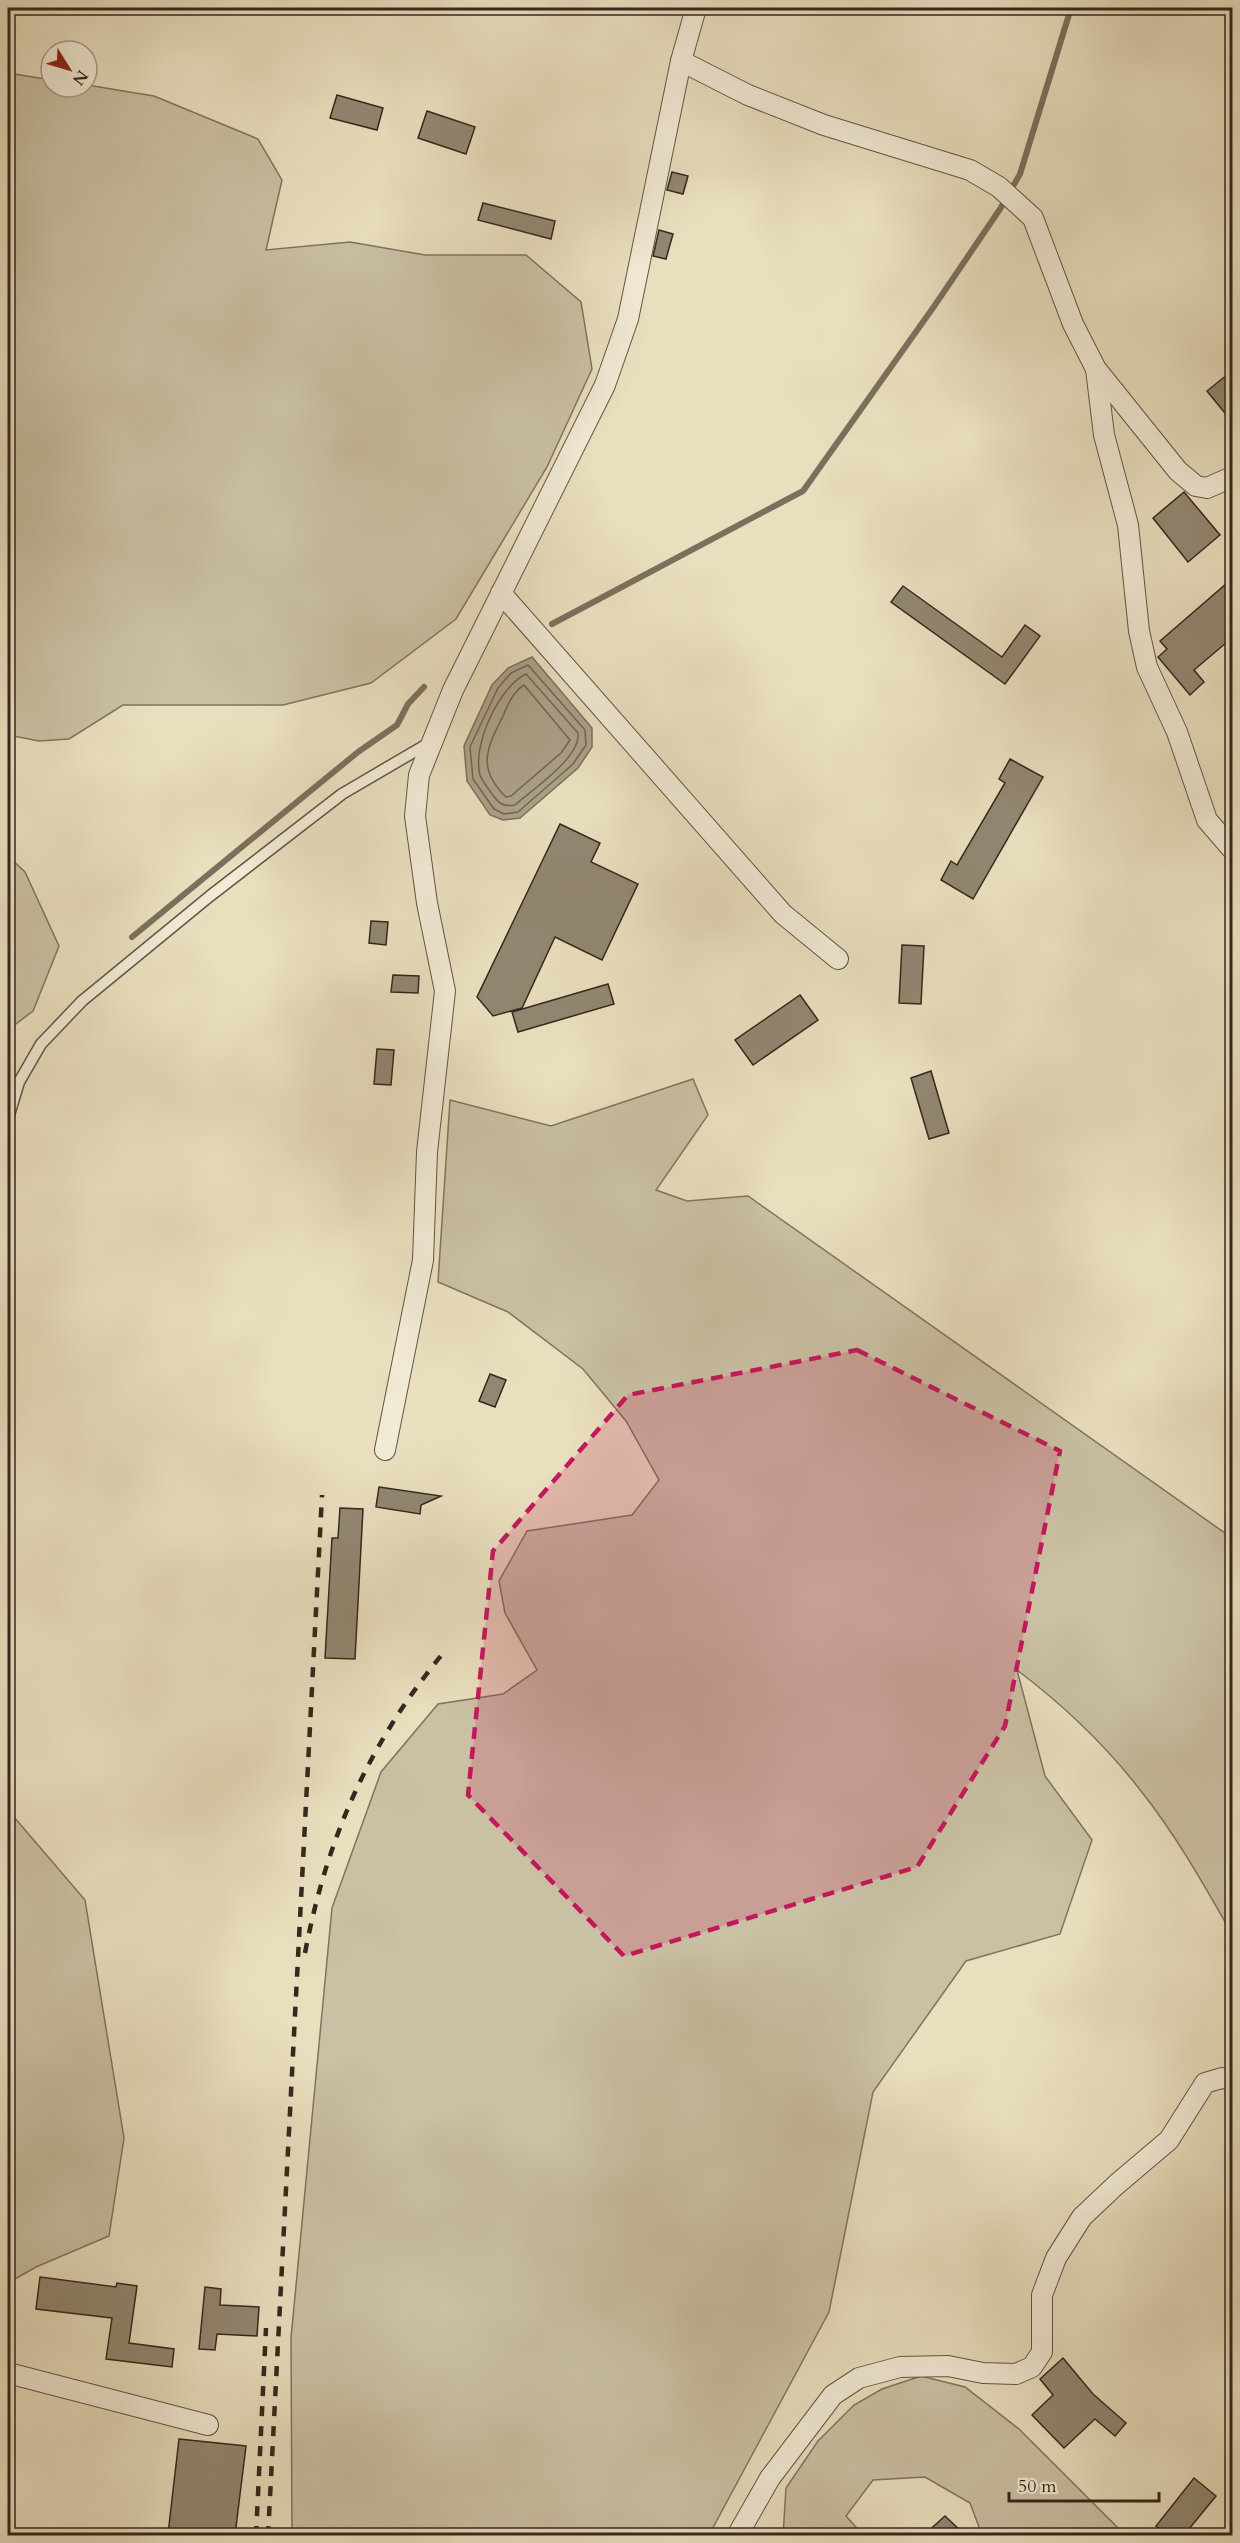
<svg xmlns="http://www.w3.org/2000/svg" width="1240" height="2543" viewBox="0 0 1240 2543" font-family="Cardo,serif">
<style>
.green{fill:#cac0a4;stroke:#7f7461;stroke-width:1.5}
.water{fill:#aba088;stroke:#7b705e;stroke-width:1.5}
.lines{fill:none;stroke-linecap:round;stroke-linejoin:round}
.shore{stroke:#706453;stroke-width:1.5}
.stream{stroke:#7b705e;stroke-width:6}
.building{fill:#928772;stroke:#34271e;stroke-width:1.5}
.service-casing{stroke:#615546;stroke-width:13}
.minor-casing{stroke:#615546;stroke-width:22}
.service{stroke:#f1ead5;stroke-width:10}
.minor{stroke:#f1ead5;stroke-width:20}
.rail{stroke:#34271e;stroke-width:4.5;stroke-dasharray:10 10;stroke-linecap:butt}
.marked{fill:#c2185b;fill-opacity:0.2;stroke:#c2185b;stroke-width:4.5;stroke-dasharray:12 8;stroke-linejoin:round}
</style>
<rect width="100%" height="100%" fill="#e9dfbf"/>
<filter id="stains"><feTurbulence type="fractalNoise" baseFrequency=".00333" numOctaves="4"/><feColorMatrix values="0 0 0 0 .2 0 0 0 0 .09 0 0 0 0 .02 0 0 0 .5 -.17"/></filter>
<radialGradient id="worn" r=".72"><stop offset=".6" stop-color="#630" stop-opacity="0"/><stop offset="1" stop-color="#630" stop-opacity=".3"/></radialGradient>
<g class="green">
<polygon points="8,73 51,80 51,87 87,85 154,96 258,139 282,180 266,250 350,242 425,255 526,255 581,302 592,369 547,467 456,619 371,683 283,705 123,705 69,739 39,741 8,735"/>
<polygon points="8,856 25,872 59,946 33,1011 8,1030"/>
<path d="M693,1079l15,36 -52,75 31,11 61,-5 484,342v396c-28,-49 -56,-99 -91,-143 -34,-44 -79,-87 -124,-121l28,106 47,64 -32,94 -94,27 -93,131 -44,220 -120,223h-417l-1,-197 41,-430 49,-136 57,-68 65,-10 34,-24 -32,-57 -6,-32 28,-50 105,-16 27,-35 -33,-59 -43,-52 -75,-57 -70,-30 12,-182 101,26z"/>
<polygon points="8,1810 85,1900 124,2138 109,2236 36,2267 8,2283"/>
<polygon points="921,2376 965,2387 1019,2429 1125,2535 982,2535 970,2503 925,2477 873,2480 846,2516 863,2535 783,2536 786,2488 818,2441 854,2405 882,2389"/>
</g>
<polygon class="water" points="532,657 592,728 592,747 578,768 520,818 503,820 490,815 467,781 464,746 492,685 508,668"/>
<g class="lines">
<g class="shore">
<polygon points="528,665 585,730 586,745 573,764 518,812 504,814 494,809 473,779 470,747 498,688 511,673"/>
<path d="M526,674l52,59c3,24 -45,56 -63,72 -12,2 -16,-1 -23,-11 -4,-6 -10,-13 -12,-19 -8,-30 19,-88 46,-101z"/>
<path d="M524,685l46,55 -9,13 -50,43 -5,1c-30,-29 -19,-49 -3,-81 5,-12 10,-24 21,-31z"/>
</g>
<g class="stream">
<polyline points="552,624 803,491 935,305 1000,209 1020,174 1071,8"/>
<polyline points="132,937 358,752 397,725 408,704 424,687"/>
</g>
</g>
<g class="building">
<polygon points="337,95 383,108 377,130 330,118"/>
<polygon points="427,111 475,127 466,154 418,138"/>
<polygon points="672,172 688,176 683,194 667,190"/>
<polygon points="483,203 555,221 551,239 478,220"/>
<polygon points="659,230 673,234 666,259 653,256"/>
<polygon points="1233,370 1233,423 1207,391"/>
<polygon points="1184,492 1220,535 1188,562 1153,518"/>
<polygon points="1233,578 1233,637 1194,670 1204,682 1190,695 1158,657 1167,649 1160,641"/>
<polygon points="903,586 1002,657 1025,625 1040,636 1005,684 891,602"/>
<polygon points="1010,759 1043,777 973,899 941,880 951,861 957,865 1005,783 999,779"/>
<polygon points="560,824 600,843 591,862 638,884 602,960 555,937 522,1008 493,1016 477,997"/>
<polygon points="371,921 388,922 386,945 369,943"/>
<polygon points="902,945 924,946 921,1004 899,1003"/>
<polygon points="393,975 419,976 418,993 391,992"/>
<polygon points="608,984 614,1004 518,1032 512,1012"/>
<polygon points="800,995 818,1020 753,1065 735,1040"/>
<polygon points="377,1049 394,1050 391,1085 374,1084"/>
<polygon points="931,1071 949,1133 929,1139 911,1078"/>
<polygon points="490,1374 506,1380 495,1407 479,1401"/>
<polygon points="379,1487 441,1496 421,1505 420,1514 376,1507"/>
<polygon points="340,1508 363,1509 355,1659 325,1658 332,1538 338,1538"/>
<polygon points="40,2277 116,2287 117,2283 137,2286 129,2343 174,2349 172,2367 106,2359 112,2318 36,2309"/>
<polygon points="205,2287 221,2289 220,2305 259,2307 257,2336 217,2334 215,2350 199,2349"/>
<polygon points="1063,2358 1093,2394 1126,2423 1115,2436 1095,2419 1064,2448 1032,2415 1053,2395 1040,2379"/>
<polygon points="179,2439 246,2446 235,2535 168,2534"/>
<polygon points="1194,2478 1216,2496 1184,2535 1168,2535 1156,2526"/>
<polygon points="945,2516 965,2535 924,2535"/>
</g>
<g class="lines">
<defs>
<polyline id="service" points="8,1118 19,1082 41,1044 82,1001 210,896 342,794 429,743"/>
<g id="minor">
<polyline points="696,8 681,61 748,95 824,125 970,170 999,187 1033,218 1073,324 1096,369 1178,471 1196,486 1207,488 1232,477"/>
<polyline points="1096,369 1104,435 1128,525 1139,631 1147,667 1177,732 1207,820 1232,849"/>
<polyline points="501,593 783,914 838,959"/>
<polyline points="385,1450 423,1260 427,1152 445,991 427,903 415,816 419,775 453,690 605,385 628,319 681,61"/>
<polyline points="8,2373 208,2425"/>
<polyline points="737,2536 770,2478 833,2395 859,2378 900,2367 948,2366 983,2373 1016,2374 1032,2367 1042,2352 1042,2295 1056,2258 1082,2217 1117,2184 1169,2140 1205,2083 1222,2078 1232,2080"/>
</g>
</defs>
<use href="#service" class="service-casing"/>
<use href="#minor" class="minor-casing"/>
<use href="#service" class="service"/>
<use href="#minor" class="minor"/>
<g class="rail">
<path d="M305,1953c22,-116 64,-210 139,-301"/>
<polyline points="256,2536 266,2328"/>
<polyline points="268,2536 322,1495"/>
</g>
</g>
<path class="marked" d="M857,1350l203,101 -55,275 -88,141 -293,89 -156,-161 25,-244 135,-156z"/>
<rect width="1240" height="2543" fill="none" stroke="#e9dfbf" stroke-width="30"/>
<rect x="9" y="9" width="1222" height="2525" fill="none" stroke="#34271e" stroke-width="3"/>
<rect x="15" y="15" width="1210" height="2513" fill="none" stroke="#34271e" stroke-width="1.5"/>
<g transform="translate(69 69) rotate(127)"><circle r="28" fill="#f1ead5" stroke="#a59c8c" stroke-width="1.5"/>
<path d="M0-4.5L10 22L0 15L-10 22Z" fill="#8f2418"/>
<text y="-9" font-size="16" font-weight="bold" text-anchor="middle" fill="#34271e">N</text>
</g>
<path d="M1009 2492v9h150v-9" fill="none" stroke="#34271e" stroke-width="3"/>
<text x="1018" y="2492" font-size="18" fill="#34271e" stroke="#f1ead5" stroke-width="4.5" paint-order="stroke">50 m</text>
<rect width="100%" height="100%" filter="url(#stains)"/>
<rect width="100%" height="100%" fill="url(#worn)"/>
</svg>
